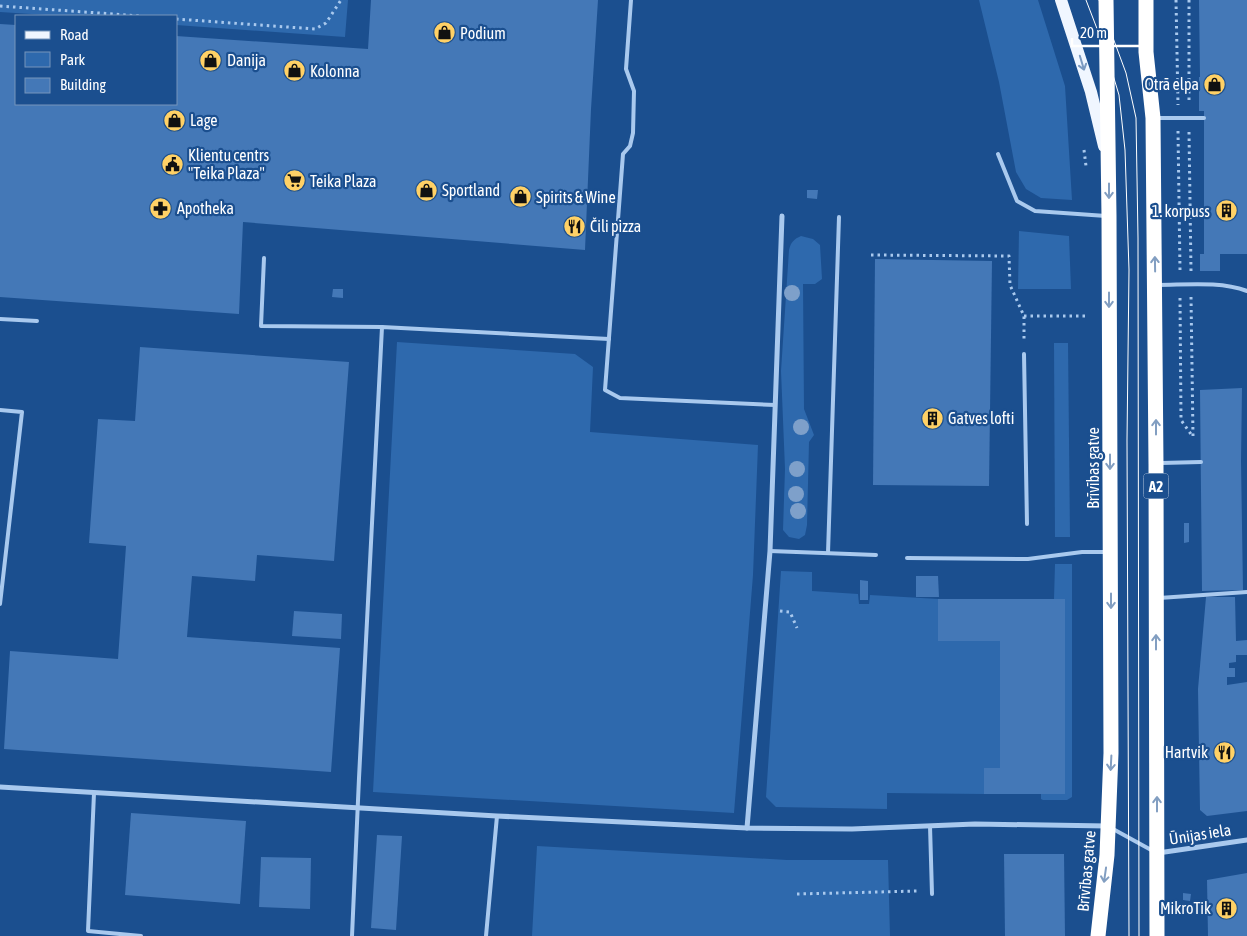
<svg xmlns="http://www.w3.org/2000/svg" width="1247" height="936" viewBox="0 0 1247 936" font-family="'Asap Condensed',sans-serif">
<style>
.green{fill:#2e69ad}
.building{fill:#4478b7}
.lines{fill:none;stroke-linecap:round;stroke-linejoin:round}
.path{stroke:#a9c9ee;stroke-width:3;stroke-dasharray:2.5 4;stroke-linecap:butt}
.lane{stroke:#a9c9ee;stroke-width:4}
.street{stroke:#a9c9ee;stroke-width:5}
.primary{stroke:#f0f6ff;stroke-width:12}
.highway{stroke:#fff;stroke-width:15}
.tram{stroke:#fff;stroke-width:1}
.tree{fill:#7ea0ca}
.oneway{stroke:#7b9ac1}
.oneway2{stroke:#829ec1}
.labels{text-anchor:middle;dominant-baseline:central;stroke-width:4.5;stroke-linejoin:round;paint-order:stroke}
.shield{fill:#1b4f8f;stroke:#bbcadd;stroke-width:1}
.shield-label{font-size:15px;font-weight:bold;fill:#fff}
.poi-label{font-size:16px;fill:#fff;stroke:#1b4f8f;text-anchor:start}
.street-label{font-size:16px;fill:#fff;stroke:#1b4f8f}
</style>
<rect width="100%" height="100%" fill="#1b4f8f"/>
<g class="green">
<polygon points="0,0 348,0 345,37 176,25 176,16 62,16 0,12"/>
<polygon points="979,0 1038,0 1065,86 1072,200 1041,198 1026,189 1016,172 999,82"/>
<polygon points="1019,231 1069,236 1071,289 1018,289"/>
<path d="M801,236l12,3 7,6 2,34 -7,5h-12l1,125 10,26 -5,7 -2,83 -2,10 -6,4 -10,-2 -6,-7 2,-61 -4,-98 8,-121c2,-8 5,-11 12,-14z"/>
<polygon points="397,342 575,354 593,367 590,432 758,445 753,575 734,813 373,792"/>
<polygon points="1054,343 1068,343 1070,537 1055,537"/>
<polygon points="1055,564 1072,564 1072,797 1067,800 1043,800 1041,799 1041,794 1065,793 1065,600 1054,599"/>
<polygon points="781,571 812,572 812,591 858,594 859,604 869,604 870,595 938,599 939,641 1000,641 1000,768 984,768 984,794 887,793 887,809 776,807 766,797"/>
<polygon points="537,846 787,860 888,860 890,936 532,936"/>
</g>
<g class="building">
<polygon points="371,0 598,0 591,109 585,250 243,222 239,314 0,297 0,24 16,25 16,104 176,104 176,36 368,49"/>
<polygon points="1199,0 1247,0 1247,254 1220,254 1220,271 1200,271 1200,254 1204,254 1204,111 1199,111 1199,77 1200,77"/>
<polygon points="807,190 818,190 817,199 807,198"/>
<polygon points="875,259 992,261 989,486 873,485"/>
<polygon points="333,289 343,289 343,298 332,297"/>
<polygon points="140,347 349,362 334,561 257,555 255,581 192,576 187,637 340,648 331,772 4,749 10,651 118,659 126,546 89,543 98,419 135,421"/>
<polygon points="1242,388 1241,461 1243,590 1202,591 1200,390"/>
<polygon points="1184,523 1189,523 1189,542 1184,543"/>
<polygon points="916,576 938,576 939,597 916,597"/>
<polygon points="860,580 868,581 868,600 860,600"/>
<polygon points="1206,597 1235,597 1236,641 1247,640 1247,655 1236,655 1236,662 1229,663 1229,668 1235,668 1235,677 1227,677 1227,685 1247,682 1247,811 1207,816 1200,810 1198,689"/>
<polygon points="938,599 1065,599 1065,794 984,794 984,768 1000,768 1000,641 938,641"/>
<polygon points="294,611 342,614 341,639 292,636"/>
<polygon points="131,813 246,821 240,904 125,895"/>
<polygon points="377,835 402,836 396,930 371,928"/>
<polygon points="1004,854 1064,854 1065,936 1005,936"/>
<polygon points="261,857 311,858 310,909 259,907"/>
<polygon points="1247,873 1247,936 1208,936 1207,880"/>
<polygon points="1183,893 1191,894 1190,901 1183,900"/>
</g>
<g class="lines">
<g class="path">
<polyline points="1176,0 1178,105"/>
<polyline points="1189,0 1189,104"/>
<polyline points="0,6 141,16"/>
<polyline points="176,19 315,29 326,23 341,0"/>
<polyline points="1178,131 1180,270"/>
<polyline points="1189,132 1191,271"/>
<polyline points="1084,150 1086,166"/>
<polyline points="871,255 1009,256 1010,285 1024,316 1024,340"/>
<polyline points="1191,297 1193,436"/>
<polyline points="1180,298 1181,420 1193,437"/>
<polyline points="1024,316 1085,316"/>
<polyline points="780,611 790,612 797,628"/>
<polyline points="797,894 918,891"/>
</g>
<g class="lane">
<polyline points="631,0 626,69 634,91 633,133 630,146 623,154 605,390 620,398 775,405"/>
<polyline points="1155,118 1204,118"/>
<polyline points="998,154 1017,201 1035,211 1106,216"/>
<polyline points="264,258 261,326 382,327"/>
<path d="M1157,285c29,0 63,-4 90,6"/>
<polyline points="0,319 37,321"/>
<polyline points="1024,354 1027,524"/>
<polyline points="0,410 22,412 0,604"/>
<polyline points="1161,463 1201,462"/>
<polyline points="770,551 876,555"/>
<polyline points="828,553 839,217"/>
<polyline points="907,558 1028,559 1082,552 1106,552"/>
<polyline points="1159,598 1247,592"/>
<polyline points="94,793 88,931 141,936"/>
<polyline points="930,826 932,894"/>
<polyline points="1113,829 1153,851"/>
<polyline points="352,936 359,778 382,327 609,339"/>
<polyline points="486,936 497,816"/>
</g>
<g class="street">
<polyline points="0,787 497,816 747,828 852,829 975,824 1107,826"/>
<polyline points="747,828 770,551 782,216"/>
<polyline points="1158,853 1247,840"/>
</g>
<polyline class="primary" points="1061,0 1091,92 1104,146"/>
<g class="highway">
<polyline points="1146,0 1146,52 1153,118 1156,464 1157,936"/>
<polyline points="1098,936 1107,855 1111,753 1109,216 1106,0"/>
</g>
<g class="tram">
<polyline points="1086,0 1106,52 1119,95 1125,150 1129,270 1127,440 1129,936"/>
<polyline points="1099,0 1126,73 1136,118 1138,238 1139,936"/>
</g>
</g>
<g class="tree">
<circle cx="792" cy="293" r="8"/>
<circle cx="801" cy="427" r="8"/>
<circle cx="797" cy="469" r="8"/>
<circle cx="796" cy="494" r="8"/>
<circle cx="798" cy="511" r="8"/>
</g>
<defs><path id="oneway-shaft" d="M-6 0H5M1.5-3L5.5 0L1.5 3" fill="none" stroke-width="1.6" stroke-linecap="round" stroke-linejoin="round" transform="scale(1.25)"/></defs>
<use class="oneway" href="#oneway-shaft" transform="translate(1082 63) rotate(73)"/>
<g class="oneway2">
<use href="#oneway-shaft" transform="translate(1109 191) rotate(90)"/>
<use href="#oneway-shaft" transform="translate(1155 264) rotate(-91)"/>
<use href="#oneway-shaft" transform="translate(1109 300) rotate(90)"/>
<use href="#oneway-shaft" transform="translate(1156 427) rotate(-90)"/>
<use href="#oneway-shaft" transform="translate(1110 462) rotate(90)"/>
<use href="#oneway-shaft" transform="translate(1111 601) rotate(90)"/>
<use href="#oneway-shaft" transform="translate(1156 642) rotate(-90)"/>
<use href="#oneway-shaft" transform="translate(1111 763) rotate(93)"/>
<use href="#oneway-shaft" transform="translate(1157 804) rotate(-90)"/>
<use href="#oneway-shaft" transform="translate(1105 875) rotate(98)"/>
</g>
<defs>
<symbol id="shop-disc" viewBox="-11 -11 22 22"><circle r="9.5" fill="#ffd166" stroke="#1b4f8f"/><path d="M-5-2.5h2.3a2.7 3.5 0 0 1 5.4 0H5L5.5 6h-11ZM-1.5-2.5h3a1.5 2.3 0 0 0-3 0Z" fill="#111"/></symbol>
<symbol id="civic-disc" viewBox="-11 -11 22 22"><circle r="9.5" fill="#ffd166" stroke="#1b4f8f"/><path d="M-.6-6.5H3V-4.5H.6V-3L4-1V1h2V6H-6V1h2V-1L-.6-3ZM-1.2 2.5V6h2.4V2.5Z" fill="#111"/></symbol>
<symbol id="supermarket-disc" viewBox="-11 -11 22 22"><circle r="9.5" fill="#ffd166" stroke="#1b4f8f"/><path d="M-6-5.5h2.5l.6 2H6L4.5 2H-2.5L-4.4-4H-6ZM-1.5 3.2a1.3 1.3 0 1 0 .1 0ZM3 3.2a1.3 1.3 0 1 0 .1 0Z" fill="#111"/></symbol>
<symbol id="pharmacy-disc" viewBox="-11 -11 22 22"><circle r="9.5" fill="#ffd166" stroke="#1b4f8f"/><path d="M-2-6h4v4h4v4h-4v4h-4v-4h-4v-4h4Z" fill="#111"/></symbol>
<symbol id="building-disc" viewBox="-11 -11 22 22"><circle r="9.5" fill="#ffd166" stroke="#1b4f8f"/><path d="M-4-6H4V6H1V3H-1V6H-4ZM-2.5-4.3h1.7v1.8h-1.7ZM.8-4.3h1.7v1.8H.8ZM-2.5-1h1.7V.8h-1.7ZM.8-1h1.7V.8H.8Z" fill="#111"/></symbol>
<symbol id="restaurant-disc" viewBox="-11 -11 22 22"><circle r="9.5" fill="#ffd166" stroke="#1b4f8f"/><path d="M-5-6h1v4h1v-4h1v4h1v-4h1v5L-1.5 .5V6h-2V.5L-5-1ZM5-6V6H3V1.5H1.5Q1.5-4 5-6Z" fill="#111"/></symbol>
</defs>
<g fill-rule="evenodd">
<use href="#shop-disc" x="432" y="20" width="25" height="25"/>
<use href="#shop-disc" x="198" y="48" width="25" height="25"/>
<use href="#shop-disc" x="282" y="58" width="25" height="25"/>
<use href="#shop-disc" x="1202" y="72" width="25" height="25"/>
<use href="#shop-disc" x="162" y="108" width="25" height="25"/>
<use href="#civic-disc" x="160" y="152" width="25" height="25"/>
<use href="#supermarket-disc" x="282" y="168" width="25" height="25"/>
<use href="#shop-disc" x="414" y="178" width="25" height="25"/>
<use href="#shop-disc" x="508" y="184" width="25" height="25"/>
<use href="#pharmacy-disc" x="148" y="196" width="25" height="25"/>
<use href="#building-disc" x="1214" y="198" width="25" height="25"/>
<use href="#restaurant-disc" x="562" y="214" width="25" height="25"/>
<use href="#building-disc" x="920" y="406" width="25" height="25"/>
<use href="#restaurant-disc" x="1212" y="740" width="25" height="25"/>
<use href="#building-disc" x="1214" y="896" width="25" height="25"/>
</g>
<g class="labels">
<rect class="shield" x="1143.5" y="473.5" width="25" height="25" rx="4"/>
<g class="shield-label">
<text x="1156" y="486">A2</text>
</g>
<g class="poi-label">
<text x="460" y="33">Podium</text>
<text x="227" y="60">Danija</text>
<text x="310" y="71">Kolonna</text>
<text x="1199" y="84" text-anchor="end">Otrā elpa</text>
<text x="190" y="120">Lage</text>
<text x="188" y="155">Klientu centrs<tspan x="188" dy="18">"Teika Plaza"</tspan></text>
<text x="310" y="181">Teika Plaza</text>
<text x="442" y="190">Sportland</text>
<text x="536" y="197">Spirits &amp; Wine</text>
<text x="177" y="208">Apotheka</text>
<text x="1210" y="211" text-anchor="end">1. korpuss</text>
<text x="590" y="226">Čili pizza</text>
<text x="948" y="418">Gatves lofti</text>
<text x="1208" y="752" text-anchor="end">Hartvik</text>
<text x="1211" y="908" text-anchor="end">MikroTik</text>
</g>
<g class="street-label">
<text transform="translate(1093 468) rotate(-90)">Brīvības gatve</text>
<text transform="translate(1200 834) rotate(-9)">Ūnijas iela</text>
<text transform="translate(1086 871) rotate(-85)">Brīvības gatve</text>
</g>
</g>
<rect x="15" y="15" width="162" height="90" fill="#1b4f8f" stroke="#7695bc"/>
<rect x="25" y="31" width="25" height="8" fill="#f0f6ff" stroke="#7695bc"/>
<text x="60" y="40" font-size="15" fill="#ffffff">Road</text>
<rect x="25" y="52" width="25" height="15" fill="#2e69ad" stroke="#7695bc"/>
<text x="60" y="65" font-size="15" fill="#ffffff">Park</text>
<rect x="25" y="78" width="25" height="15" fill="#4478b7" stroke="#7695bc"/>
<text x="60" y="90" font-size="15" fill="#ffffff">Building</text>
<path d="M1072 38v8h75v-8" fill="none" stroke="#ffffff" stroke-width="2.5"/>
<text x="1080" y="38" font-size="15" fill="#ffffff" stroke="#1b4f8f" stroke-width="4" paint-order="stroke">20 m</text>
</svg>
